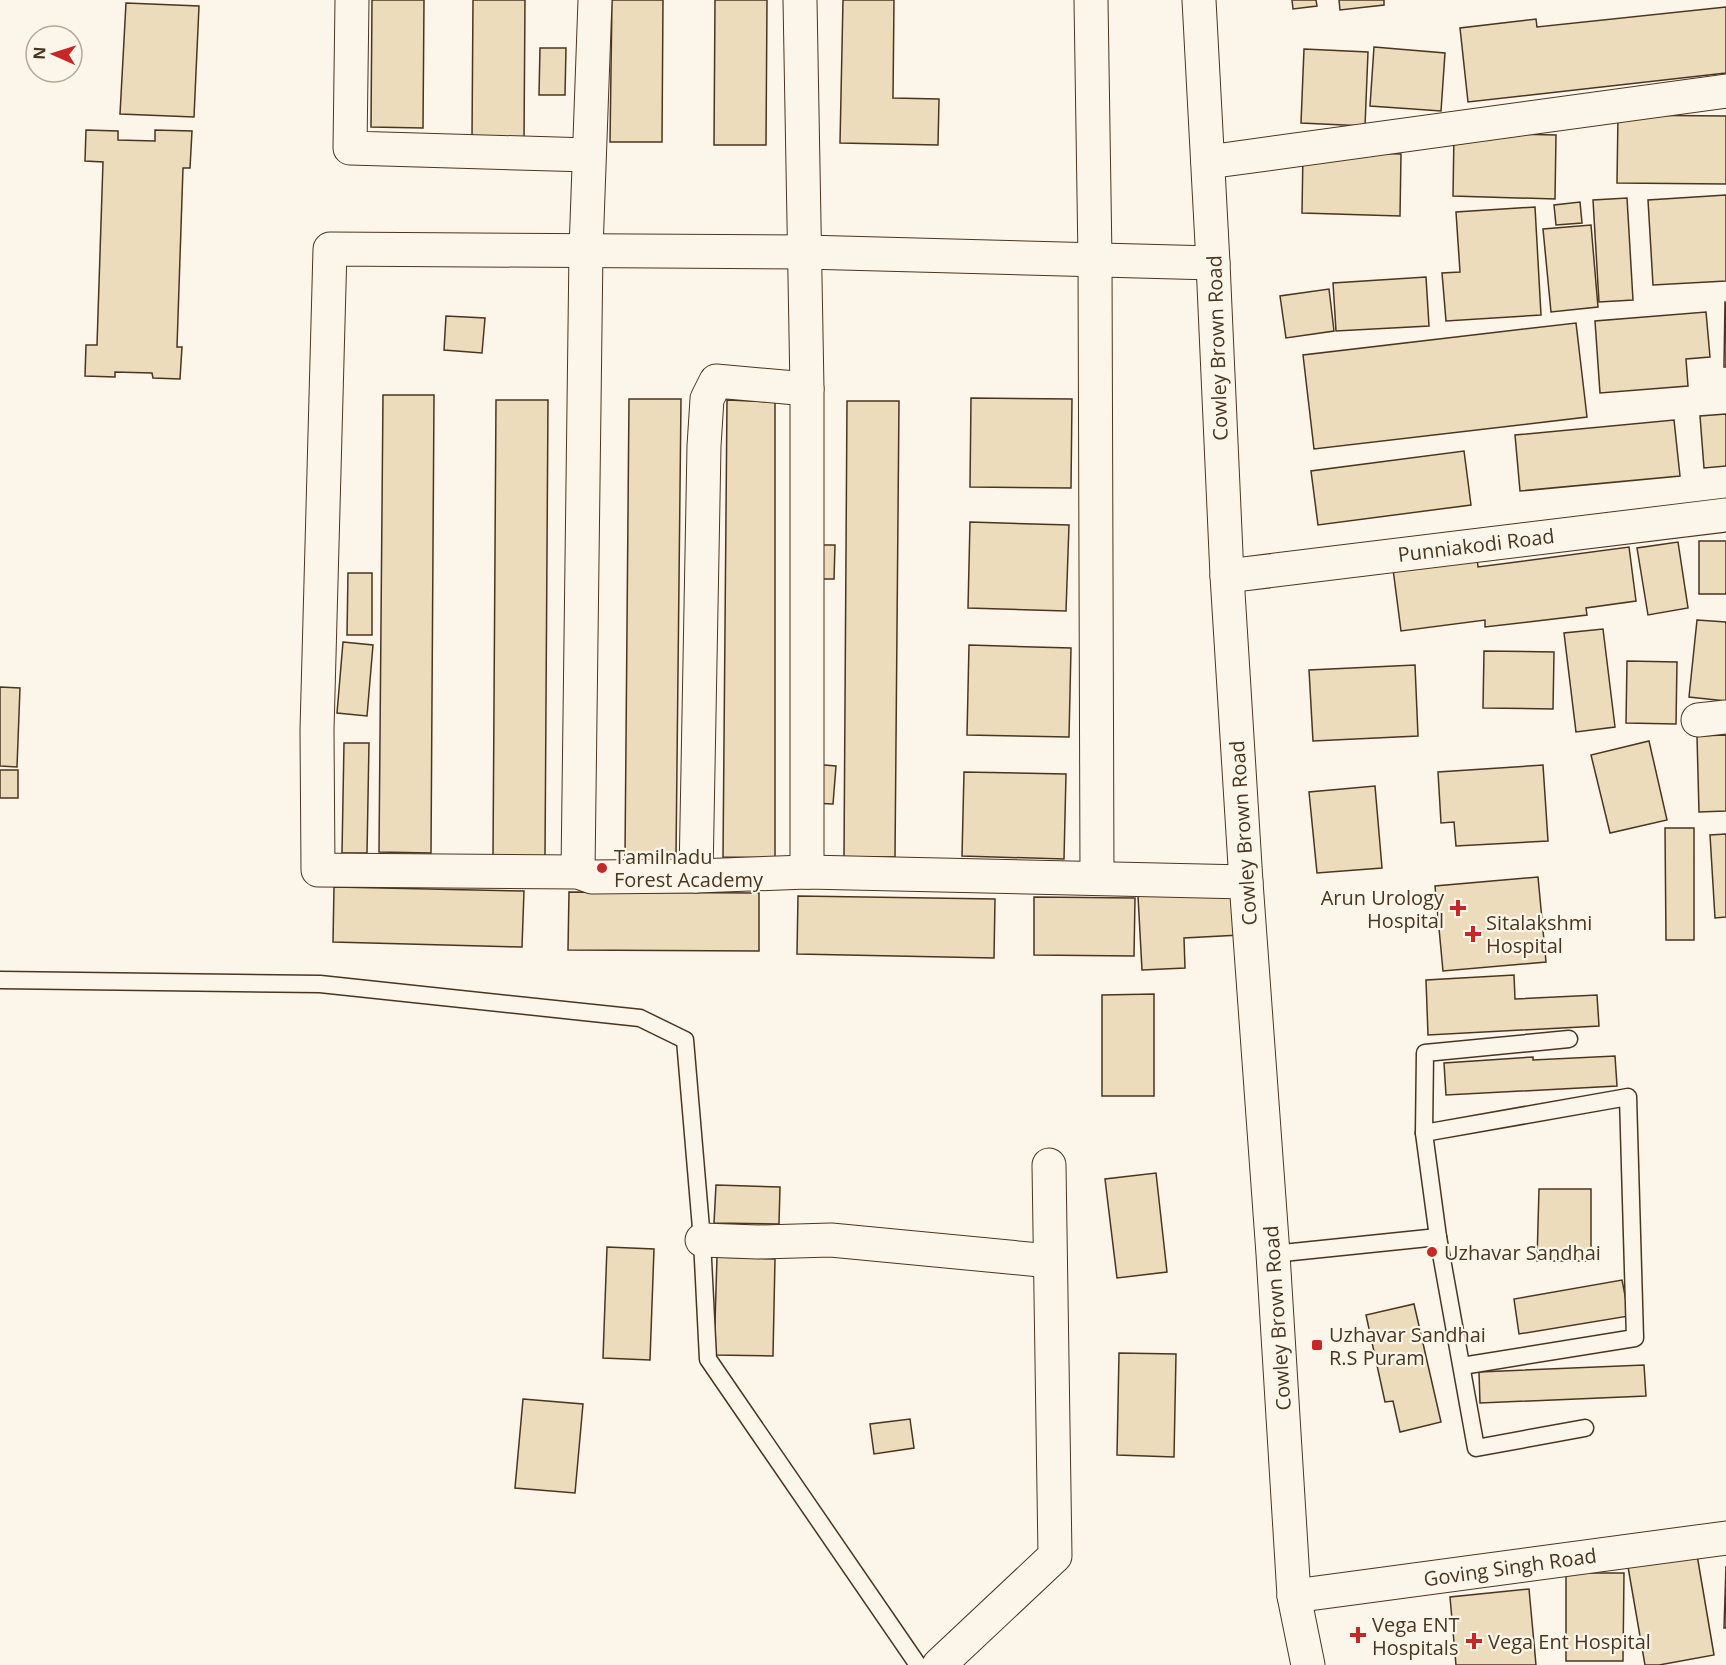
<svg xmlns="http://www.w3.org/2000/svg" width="1726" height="1665" viewBox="0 0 1726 1665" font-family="'Open Sans',sans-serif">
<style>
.building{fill:#ecdcbc;stroke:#4a3520;stroke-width:1.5}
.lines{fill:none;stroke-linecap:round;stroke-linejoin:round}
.service-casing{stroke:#4a3520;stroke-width:19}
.minor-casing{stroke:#4a3520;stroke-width:35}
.primary-casing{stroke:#4a3520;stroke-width:35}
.service{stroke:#fbf6e9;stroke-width:16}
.minor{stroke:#fbf6e9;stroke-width:33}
.primary{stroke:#fbf6e9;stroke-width:33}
.poi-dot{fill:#c62828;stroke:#fbf6e9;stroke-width:2}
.labels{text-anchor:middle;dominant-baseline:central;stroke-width:4.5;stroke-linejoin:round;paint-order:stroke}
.street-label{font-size:20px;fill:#4a3520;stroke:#fbf6e9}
.poi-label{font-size:20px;fill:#4a3520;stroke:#fbf6e9;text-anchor:start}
</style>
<rect width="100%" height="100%" fill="#fbf6e9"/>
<g class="building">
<polygon points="372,0 424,0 423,128 371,127"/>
<polygon points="473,0 525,0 524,140 472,139"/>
<polygon points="612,0 663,0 662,142 610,142"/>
<polygon points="715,0 767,0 766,145 714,145"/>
<polygon points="843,0 894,0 893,98 939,99 938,145 840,143"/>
<polygon points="1292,0 1316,0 1317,6 1293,9"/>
<polygon points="1339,0 1384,0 1384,5 1340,10"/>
<polygon points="126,3 199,6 194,117 120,114"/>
<polygon points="1726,7 1726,73 1468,102 1460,28 1536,19 1537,27"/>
<polygon points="1374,47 1445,53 1441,111 1370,106"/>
<polygon points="540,48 566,48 565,95 539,95"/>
<polygon points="1304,49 1368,52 1365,126 1301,123"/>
<polygon points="1618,115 1726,116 1726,184 1617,183"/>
<polygon points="86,130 118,131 118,140 155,141 155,130 192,131 190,168 183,168 177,347 182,347 180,379 153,378 152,373 115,372 115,377 85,376 86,345 97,345 103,162 85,161"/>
<polygon points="1454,133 1556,135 1555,199 1453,196"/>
<polygon points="1303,151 1401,154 1400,216 1302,213"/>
<polygon points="1726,195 1726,281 1653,285 1648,200"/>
<polygon points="1627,198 1633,300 1599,302 1593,200"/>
<polygon points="1580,202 1582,223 1556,225 1554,205"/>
<polygon points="1535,207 1541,315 1446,321 1442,273 1460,272 1456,212"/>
<polygon points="1591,225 1598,307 1551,312 1543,229"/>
<polygon points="1426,277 1429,326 1336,331 1333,283"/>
<polygon points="1329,289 1334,331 1286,338 1280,296"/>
<polygon points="1725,302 1726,302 1726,367 1724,367"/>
<polygon points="1706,312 1710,357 1686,359 1688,386 1600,393 1595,321"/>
<polygon points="446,316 485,318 482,353 444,350"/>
<polygon points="1576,323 1587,417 1314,449 1303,355"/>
<polygon points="383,395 434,395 431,853 379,852"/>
<polygon points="971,398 1072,399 1071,488 970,487"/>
<polygon points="629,399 681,399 676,856 625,855"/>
<polygon points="496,400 548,400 545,857 493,856"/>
<polygon points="727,400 775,402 775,858 723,857"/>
<polygon points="847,401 899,401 895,857 844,857"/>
<polygon points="1726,414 1726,466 1704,468 1700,416"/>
<polygon points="1674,420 1680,476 1520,491 1515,435"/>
<polygon points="1464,451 1471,505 1318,525 1311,471"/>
<polygon points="970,522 1069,525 1066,611 968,608"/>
<rect x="1699" y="541" width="27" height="53"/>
<polygon points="1678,542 1688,608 1648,615 1637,548"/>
<polygon points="814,545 835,545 834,579 813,579"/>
<polygon points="1629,547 1636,601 1586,608 1587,615 1485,627 1485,620 1401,631 1393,569 1477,558 1478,567"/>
<polygon points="348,573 372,573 372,635 347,635"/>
<polygon points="1697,620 1726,622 1726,701 1689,697"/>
<polygon points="1603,629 1615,727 1576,732 1564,633"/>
<polygon points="343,642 373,645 367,716 337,713"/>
<polygon points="969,645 1071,648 1069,737 967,735"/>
<polygon points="1484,651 1554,652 1553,709 1483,708"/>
<polygon points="1627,661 1677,662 1676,724 1626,723"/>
<polygon points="1415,665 1418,736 1313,741 1309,670"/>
<polygon points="0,687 20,688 17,767 0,766"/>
<polygon points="1726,735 1726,811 1699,812 1697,736"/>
<polygon points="1649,741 1667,820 1610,833 1591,755"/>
<polygon points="344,743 369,743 367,853 342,853"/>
<polygon points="812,764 836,766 833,804 809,803"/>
<polygon points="1543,765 1548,841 1456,846 1454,822 1441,823 1438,772"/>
<rect x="0" y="770" width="18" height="28"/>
<polygon points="964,772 1066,774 1064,859 962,856"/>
<polygon points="1375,786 1382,868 1317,873 1309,792"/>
<polygon points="1665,828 1694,828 1694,940 1666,940"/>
<polygon points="1726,834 1726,917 1715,918 1710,835"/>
<polygon points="1538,877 1546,962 1443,971 1435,886"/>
<polygon points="334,887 524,891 522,947 333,942"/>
<polygon points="1238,890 1240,935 1184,938 1185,968 1142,970 1138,896"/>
<polygon points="569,892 759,893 759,951 568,950"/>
<polygon points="798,896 995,899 994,958 797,954"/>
<polygon points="1034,897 1135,898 1134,956 1034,955"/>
<polygon points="1514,975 1515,999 1597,995 1599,1026 1428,1035 1426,980"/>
<polygon points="1154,994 1154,1096 1102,1096 1102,995"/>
<polygon points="1615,1056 1617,1086 1446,1095 1444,1063 1533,1057 1533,1060"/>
<polygon points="1156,1173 1167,1272 1117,1278 1105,1179"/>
<polygon points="716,1185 780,1187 779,1224 714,1223"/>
<polygon points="1539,1189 1591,1189 1591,1261 1537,1261"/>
<polygon points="607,1247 654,1249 650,1360 603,1358"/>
<polygon points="717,1257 775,1259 773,1356 714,1355"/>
<polygon points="1622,1280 1629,1316 1519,1334 1514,1299"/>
<polygon points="1414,1304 1441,1422 1400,1432 1393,1401 1385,1402 1366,1315"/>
<polygon points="1119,1353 1176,1354 1174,1457 1117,1455"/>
<polygon points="1644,1365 1646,1396 1480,1403 1479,1372"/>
<polygon points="523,1399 583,1404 575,1493 515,1488"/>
<polygon points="910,1419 914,1448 874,1454 870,1424"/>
<polygon points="1696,1549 1714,1655 1659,1665 1645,1665 1627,1561"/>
<polygon points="1726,1566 1726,1628 1724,1628"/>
<polygon points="1566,1573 1624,1573 1623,1661 1566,1661"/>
<polygon points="1529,1589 1536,1665 1456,1665 1450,1597"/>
</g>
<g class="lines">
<defs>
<g id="service">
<polyline points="0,980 320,984 640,1018 685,1040 702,1240 708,1359 918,1665"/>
<polyline points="1424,1133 1628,1097 1635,1338 1462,1366"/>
<polyline points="1438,1237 1424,1133 1425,1053 1569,1039"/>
<polyline points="1273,1254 1438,1237 1476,1448 1585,1428"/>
</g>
<g id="minor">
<polyline points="352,0 350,148 589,155"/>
<polyline points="800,0 807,389 807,872"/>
<polyline points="1091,0 1095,259 1097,878"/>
<polyline points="1208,162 1726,91"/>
<polyline points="1213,263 805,252 330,249 317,730 318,870 578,872 592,877 696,876 807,872 1246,882"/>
<polyline points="1227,576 1726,515"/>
<polyline points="1698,720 1726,717"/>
<polyline points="578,872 586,250 595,0"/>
<polyline points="696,876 704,446 707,399 716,381 807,389"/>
<polyline points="702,1240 758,1242 831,1240 1050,1261"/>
<polyline points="1294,1596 1726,1538"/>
<polyline points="939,1665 1055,1556 1049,1165"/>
</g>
<polyline id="primary" points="1199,0 1213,263 1227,576 1246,882 1273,1254 1294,1596 1308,1665"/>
</defs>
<use href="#service" class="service-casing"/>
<use href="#minor" class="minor-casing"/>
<use href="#primary" class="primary-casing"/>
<use href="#service" class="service"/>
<use href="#minor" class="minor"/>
<use href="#primary" class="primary"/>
</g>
<g class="poi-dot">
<circle cx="602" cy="868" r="6"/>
<path d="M1455 899h6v6h6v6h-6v6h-6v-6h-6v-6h6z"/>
<path d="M1470 925h6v6h6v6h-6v6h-6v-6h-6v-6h6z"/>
<circle cx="1432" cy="1252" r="6"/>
<rect x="1311" y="1339" width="12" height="12" rx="3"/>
<path d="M1355 1626h6v6h6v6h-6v6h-6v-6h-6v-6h6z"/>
<path d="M1471 1632h6v6h6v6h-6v6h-6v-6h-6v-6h6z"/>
</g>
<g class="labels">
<g class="street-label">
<text transform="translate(1217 348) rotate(-92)">Cowley Brown Road</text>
<text transform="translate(1476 545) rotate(-7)">Punniakodi Road</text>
<text transform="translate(1243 833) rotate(-94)">Cowley Brown Road</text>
<text transform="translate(1277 1318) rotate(-94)">Cowley Brown Road</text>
<text transform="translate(1510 1567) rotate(-8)">Goving Singh Road</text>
</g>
<g class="poi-label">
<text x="614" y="856">Tamilnadu<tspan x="614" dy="23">Forest Academy</tspan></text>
<text x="1444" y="897" text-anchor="end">Arun Urology<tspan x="1444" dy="23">Hospital</tspan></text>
<text x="1486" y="922">Sitalakshmi<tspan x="1486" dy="23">Hospital</tspan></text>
<text x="1444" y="1252">Uzhavar Sandhai</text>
<text x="1329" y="1334">Uzhavar Sandhai<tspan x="1329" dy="23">R.S Puram</tspan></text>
<text x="1372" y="1624">Vega ENT<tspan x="1372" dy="23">Hospitals</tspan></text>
<text x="1488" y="1641">Vega Ent Hospital</text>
</g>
</g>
<g transform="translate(54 54) rotate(273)"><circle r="28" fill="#fbf6e9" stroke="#b4a999" stroke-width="1.5"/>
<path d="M0-4.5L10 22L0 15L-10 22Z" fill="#c62828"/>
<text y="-9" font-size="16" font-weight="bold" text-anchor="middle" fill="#4a3520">N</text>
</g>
</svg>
